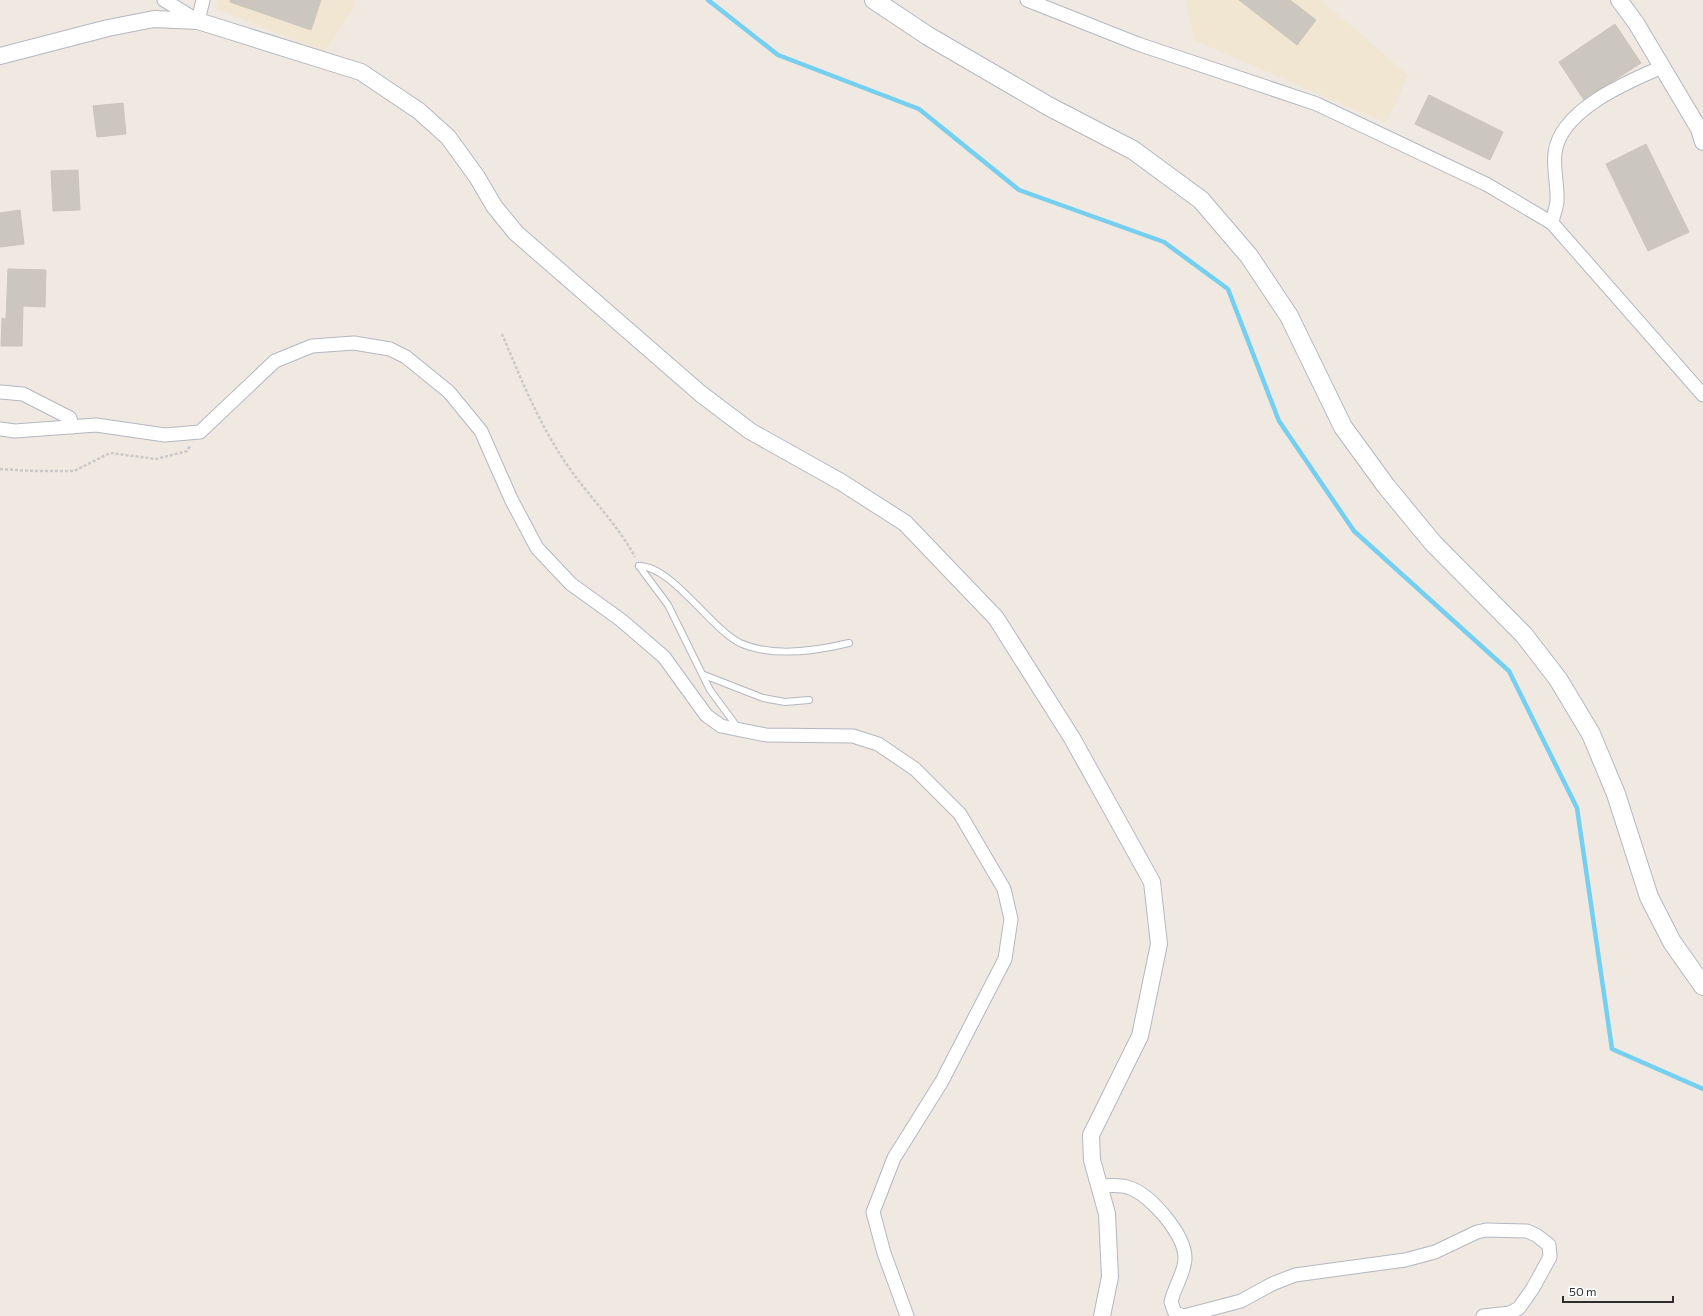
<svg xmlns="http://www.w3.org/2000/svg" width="1703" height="1316" viewBox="0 0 1703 1316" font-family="Commissioner,sans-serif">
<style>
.education{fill:#f0e6d1}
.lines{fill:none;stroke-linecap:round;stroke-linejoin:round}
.stream{stroke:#75cff0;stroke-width:4.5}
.building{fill:#cbc7bf;stroke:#cbc5ba}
.service-casing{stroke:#b4b7c1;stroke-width:8}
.minor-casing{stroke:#b4b7c1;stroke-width:15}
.tertiary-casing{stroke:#b4b7c1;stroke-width:18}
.secondary-casing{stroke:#b4b7c1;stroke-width:20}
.path{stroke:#c9c9c9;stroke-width:2.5;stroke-dasharray:3 2;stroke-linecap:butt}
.service{stroke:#fff;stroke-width:6}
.minor{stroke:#fff;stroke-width:13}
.tertiary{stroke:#fff;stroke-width:16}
.secondary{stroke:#fff;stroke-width:18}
</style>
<rect width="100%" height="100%" fill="#efe9e1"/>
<g class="education">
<polygon points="218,0 356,0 354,7 325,52 216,9"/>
<polygon points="1185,0 1321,0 1408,75 1386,123 1195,41"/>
</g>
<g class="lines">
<polyline class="stream" points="708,0 778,55 919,109 1019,190 1164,242 1228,289 1279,421 1354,531 1509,671 1577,808 1612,1049 1703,1089"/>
</g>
<g class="building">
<polygon points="230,0 321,0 311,30 230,2"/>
<polygon points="1239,0 1290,0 1316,20 1297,45"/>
<polygon points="1615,24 1641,63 1584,100 1559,62"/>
<polygon points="1429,95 1503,132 1490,160 1415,124"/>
<polygon points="123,103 126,134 97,137 93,106"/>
<polygon points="1646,144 1689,232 1648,251 1606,164"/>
<polygon points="78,170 80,210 53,211 51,171"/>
<polygon points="20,210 24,244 0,247 0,213"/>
<polygon points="8,269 46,270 45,307 23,306 22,346 1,346 2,318 6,319"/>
</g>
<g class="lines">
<defs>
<g id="service">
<path d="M639,566c33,0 71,62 101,77 33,15 76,8 109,0"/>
<polyline points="639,566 668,605 710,690 738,728"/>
<polyline points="704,675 763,698 785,702 809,700"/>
</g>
<g id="minor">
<polyline points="164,0 198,21 203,0"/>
<polyline points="1027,0 1138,44 1317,104 1486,184 1552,223 1703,395"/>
<path d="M1552,223c1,-7 4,-14 5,-21 1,-16 -4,-33 -2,-49 5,-43 72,-71 107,-86"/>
<polyline points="0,392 23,394 70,418 72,427"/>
<polyline points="0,429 15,431 96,425 165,435 200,432 275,361 312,346 354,343 390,349 406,357 449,392 481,431 511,499 537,548 571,584 621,620 664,657 706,715 721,726 766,735 853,736 878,744 915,769 960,814 1004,889 1011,919 1005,959 942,1081 894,1158 873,1212 884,1253 907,1316"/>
<path d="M1099,1186c10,0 21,-2 31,2 21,7 55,47 55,70 0,15 -11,29 -14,44l4,11 9,3 57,-15 31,-17 23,-9 110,-15 30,-8 42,-20 9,-2 41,1 9,4 13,10 1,12 -17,31 -14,20 -9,5 -27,3"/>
</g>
<g id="tertiary">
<polyline points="1619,0 1636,23 1699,129 1703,142"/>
<polyline points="0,56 108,28 154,19 198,21 361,72 419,111 448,137 477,177 494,206 516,233 701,394 750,431 841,482 905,523 996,618 1072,738 1152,882 1159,944 1140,1036 1091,1135 1092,1160 1107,1214 1110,1277 1102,1316"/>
</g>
<polyline id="secondary" points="874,0 928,36 1050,107 1133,150 1201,200 1249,256 1289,316 1343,427 1386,486 1433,543 1524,635 1558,679 1591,734 1616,794 1649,897 1672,942 1703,986"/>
</defs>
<use href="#service" class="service-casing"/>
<use href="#minor" class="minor-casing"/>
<use href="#tertiary" class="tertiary-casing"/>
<use href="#secondary" class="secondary-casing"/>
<g class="path">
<path d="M502,334c19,45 39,95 68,135 21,30 48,56 65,88"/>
<polyline points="0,469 33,471 74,471 110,453 156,459 187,451 190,446"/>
</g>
<use href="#service" class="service"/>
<use href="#minor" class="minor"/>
<use href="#tertiary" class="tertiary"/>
<use href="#secondary" class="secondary"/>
</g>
<path d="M1563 1296v6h110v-6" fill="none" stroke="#2e2e2e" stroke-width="2"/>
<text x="1569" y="1296" font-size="12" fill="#2e2e2e" stroke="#ffffff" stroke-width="3" paint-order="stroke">50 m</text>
</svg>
